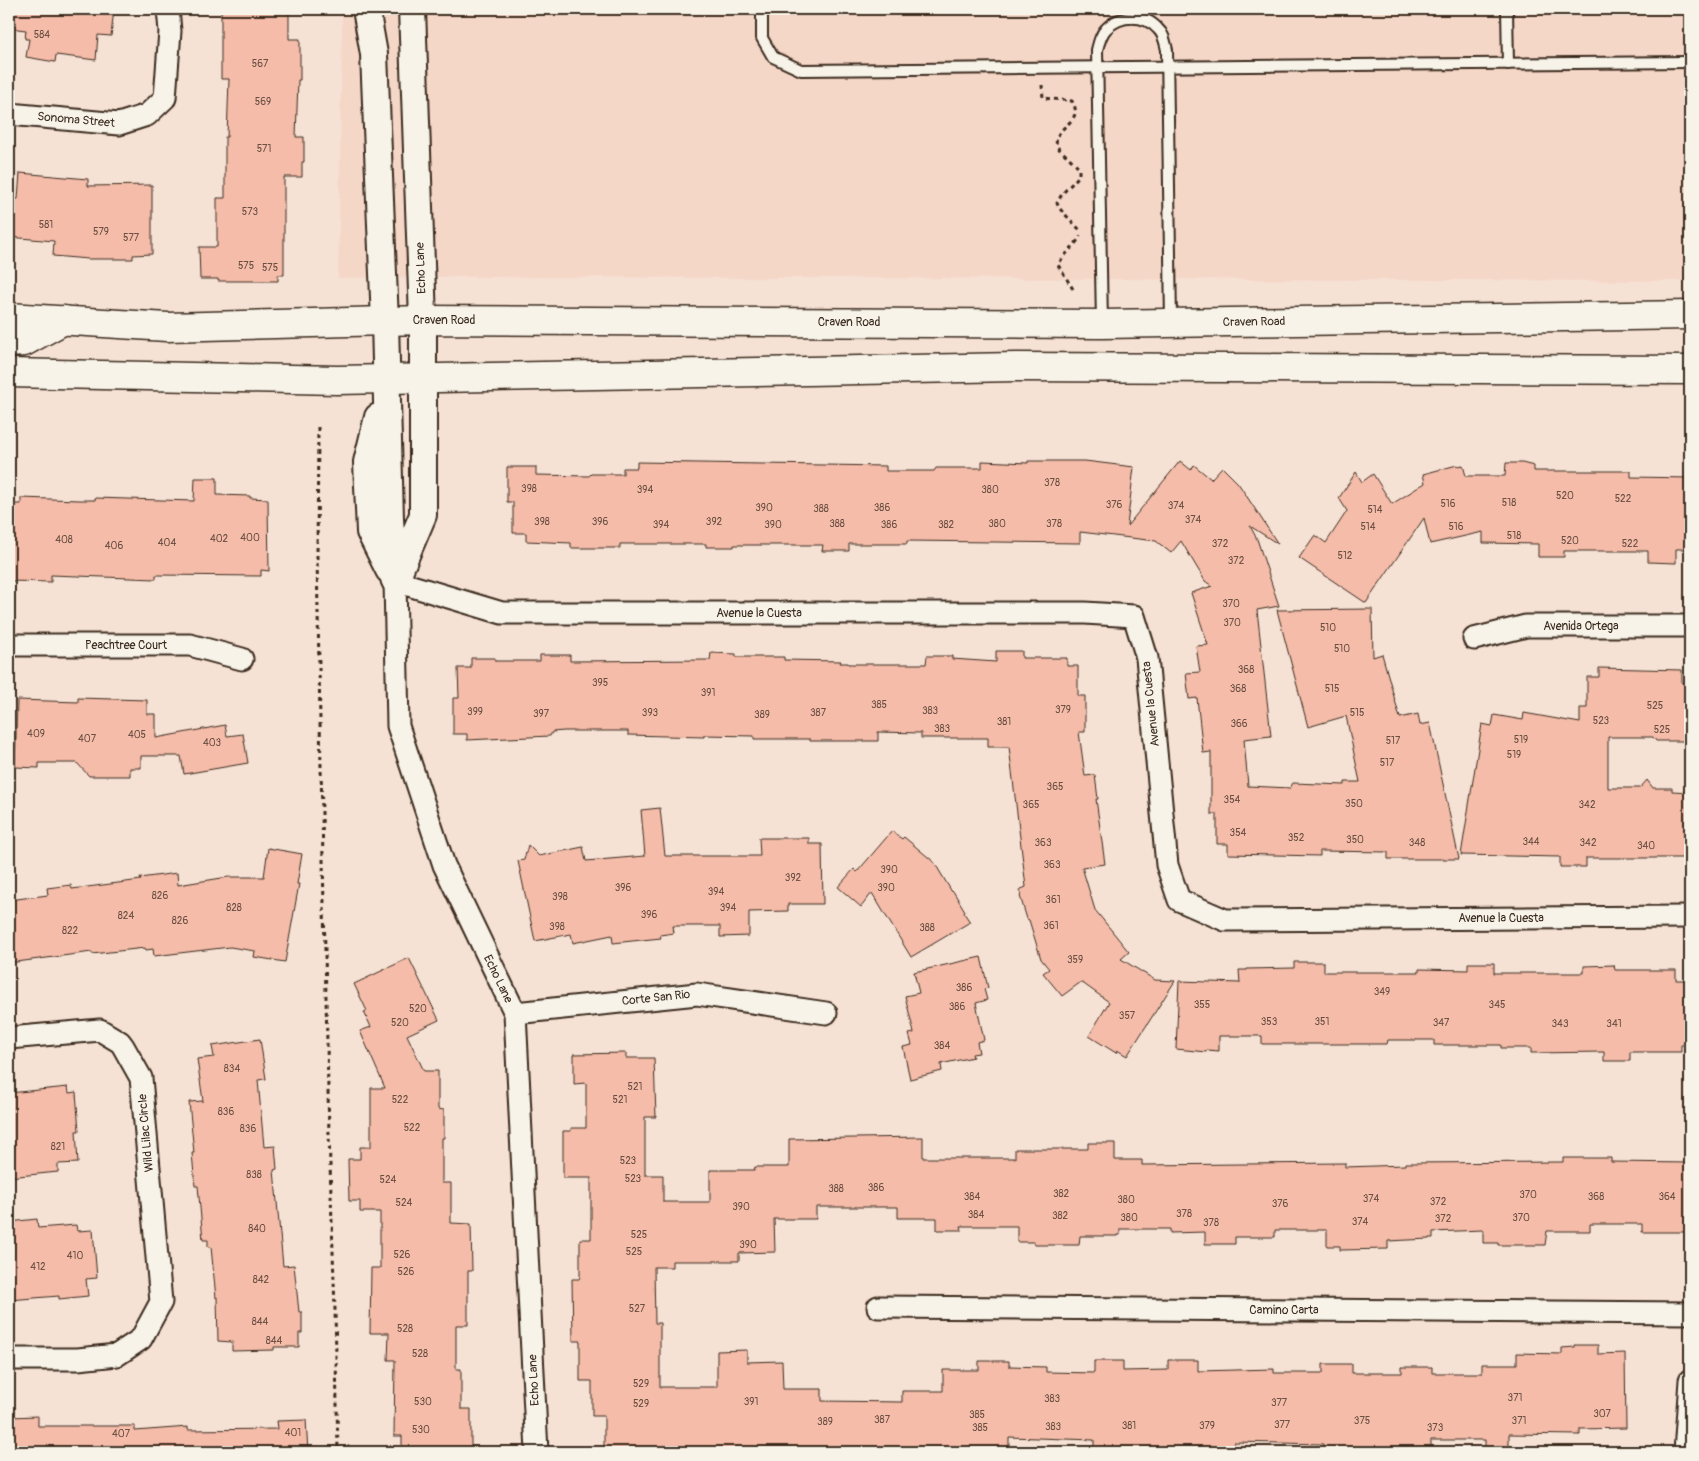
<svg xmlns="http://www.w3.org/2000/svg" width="1699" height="1461" viewBox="0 0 1699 1461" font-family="Pangolin,sans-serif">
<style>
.built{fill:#f5d7c8}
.building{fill:#f4bca9;stroke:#3b2a1e}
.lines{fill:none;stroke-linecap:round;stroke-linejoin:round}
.service-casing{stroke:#3b2a1e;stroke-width:14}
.minor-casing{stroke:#3b2a1e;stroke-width:25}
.tertiary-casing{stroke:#3b2a1e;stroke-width:30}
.secondary-casing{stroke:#3b2a1e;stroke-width:31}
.path{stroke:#3b2a1e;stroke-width:3;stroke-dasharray:4 4;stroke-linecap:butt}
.service{stroke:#f7f3e8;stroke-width:10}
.minor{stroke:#f7f3e8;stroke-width:21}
.tertiary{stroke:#f7f3e8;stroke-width:26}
.secondary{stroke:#f7f3e8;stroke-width:28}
.labels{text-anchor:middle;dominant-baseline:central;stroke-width:4;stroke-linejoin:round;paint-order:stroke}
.number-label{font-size:10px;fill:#694e41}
.street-label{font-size:12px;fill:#3b2a1e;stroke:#f7f3e8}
</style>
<rect width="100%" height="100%" fill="#f6e2d5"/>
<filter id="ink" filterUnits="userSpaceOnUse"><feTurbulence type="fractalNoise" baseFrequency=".02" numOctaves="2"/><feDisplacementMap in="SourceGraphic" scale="10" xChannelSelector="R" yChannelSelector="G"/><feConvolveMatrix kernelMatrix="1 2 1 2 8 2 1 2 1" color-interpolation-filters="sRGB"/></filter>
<g filter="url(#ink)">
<polygon class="built" points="342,9 1690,9 1690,281 452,277 338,278"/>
<g class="building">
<polygon points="9,9 114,9 111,36 98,35 96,60 56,55 55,62 26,57 29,39 25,39 26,30 9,28"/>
<polygon points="221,9 289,9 289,39 300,39 300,80 298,80 296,137 304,137 304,162 302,162 302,177 284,177 284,275 278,275 278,281 218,281 218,279 200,279 199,247 217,247 217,198 225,198 225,137 227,137 229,79 221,79"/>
<polygon points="20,173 88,179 88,186 152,185 152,254 133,255 133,259 88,259 53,256 54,241 9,237 9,198 18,199"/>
<polygon points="982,461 1028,463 1028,461 1085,461 1134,467 1127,526 1180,461 1191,470 1194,465 1211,479 1222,467 1238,483 1278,544 1250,526 1257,539 1279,606 1257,610 1271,736 1244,739 1248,786 1290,788 1293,783 1345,785 1345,782 1360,782 1346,716 1308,727 1277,610 1372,609 1373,657 1382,654 1400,718 1418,714 1420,725 1430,723 1459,859 1388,859 1388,852 1320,851 1320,856 1228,854 1228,844 1217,844 1217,814 1211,814 1211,752 1203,753 1197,698 1189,699 1186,673 1200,672 1196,646 1208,645 1191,593 1212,586 1205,581 1181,541 1171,553 1156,541 1080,532 1080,543 907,541 907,544 849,544 849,551 822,551 823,545 734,545 734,547 706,547 706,544 620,544 620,548 571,548 571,543 526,541 526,533 513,533 513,502 507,502 507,467 536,467 536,475 589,476 591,474 623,474 623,468 637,468 637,462 886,466 886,471 934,471 936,468 982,468"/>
<polygon points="1506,463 1522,463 1534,466 1534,471 1631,471 1631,477 1690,478 1690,549 1676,549 1676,563 1648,562 1648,551 1564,551 1564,557 1538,557 1538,544 1483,543 1483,532 1430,544 1424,518 1366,603 1299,558 1315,535 1326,543 1347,511 1339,498 1356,472 1362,482 1373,474 1392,504 1425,483 1423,474 1457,465 1457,466 1463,465 1466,476 1505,476"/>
<polygon points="195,478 217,478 217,495 250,496 250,498 268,499 269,571 261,570 261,576 156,575 156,579 51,575 51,582 9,581 9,504 21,504 21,498 79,500 95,500 95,498 194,501"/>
<polygon points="996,651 1022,651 1022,658 1067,658 1067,666 1078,666 1078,696 1085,696 1085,732 1079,732 1085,776 1095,775 1098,799 1096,799 1105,864 1082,867 1095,910 1129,952 1121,959 1155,980 1175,981 1127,1056 1117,1050 1116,1053 1089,1036 1109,1002 1081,982 1062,996 1043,973 1049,969 1041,959 1029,920 1027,919 1020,896 1021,895 1019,890 1026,887 1009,747 988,747 988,738 921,738 921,733 878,732 878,741 810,741 810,739 754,739 754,736 704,735 704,737 628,735 628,731 564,731 552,732 550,736 467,740 467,734 453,734 453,698 459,698 458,668 471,668 471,658 495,658 495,661 540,661 540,655 570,655 570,661 710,660 711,653 736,654 736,657 784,657 784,660 841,661 840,663 848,663 848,664 926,664 927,656 952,656 952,659 996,662"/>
<polygon points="1599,668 1682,670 1682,683 1690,683 1690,741 1656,741 1653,737 1608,737 1608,788 1640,788 1647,780 1653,788 1672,788 1672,791 1690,792 1690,858 1586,858 1586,867 1560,867 1560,857 1461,855 1482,724 1492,726 1494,715 1523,720 1524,713 1580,723 1580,708 1587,708 1587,677 1599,677"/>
<polygon points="78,698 147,700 147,714 156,714 156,738 225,725 227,736 243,734 248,763 184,774 181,756 141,756 141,768 130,768 130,776 89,776 77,763 39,763 39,768 15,767 17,700 78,702"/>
<polygon points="660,808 665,856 760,856 759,838 809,838 809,844 822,844 823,904 788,904 788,911 749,912 749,936 720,937 720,926 673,926 674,933 660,935 661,938 613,943 612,935 573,943 571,934 535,941 518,861 524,860 528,845 539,856 583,847 586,861 645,856 641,810"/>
<polygon points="892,831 902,839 904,837 934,862 952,892 953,891 965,911 964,913 970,922 911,957 872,893 861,907 838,887 854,869 857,872"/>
<polygon points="268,848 302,854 297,884 299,884 285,962 254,957 255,951 230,947 154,956 153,949 146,950 145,948 92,954 92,952 9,963 9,900 48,895 47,888 71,885 72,889 141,880 140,878 177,873 178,885 228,877 264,877"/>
<polygon points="981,957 988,988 984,989 987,1000 976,1003 984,1040 977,1042 979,1053 972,1054 973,1057 941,1064 942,1071 910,1079 903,1047 912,1045 909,1034 914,1033 905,996 919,993 914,972"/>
<polygon points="409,958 439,1020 407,1035 424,1071 438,1071 438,1109 444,1110 444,1138 442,1138 442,1183 451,1183 451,1223 471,1224 472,1271 468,1271 468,1325 456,1325 456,1369 461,1369 461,1409 471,1409 471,1452 402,1452 402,1436 394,1436 395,1360 388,1360 389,1333 370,1333 371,1268 380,1268 380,1212 360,1212 360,1201 349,1201 348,1159 360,1159 360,1147 371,1147 371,1088 385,1088 360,1031 371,1027 364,1012 367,1011 354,984"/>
<polygon points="1294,962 1324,962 1324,972 1419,972 1419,969 1468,970 1468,963 1494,963 1494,973 1584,973 1584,966 1614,965 1615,970 1676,970 1676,980 1688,980 1688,1010 1690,1010 1690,1045 1681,1045 1681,1052 1630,1052 1630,1061 1604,1061 1604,1052 1531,1053 1531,1048 1501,1048 1501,1045 1434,1045 1434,1040 1388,1040 1387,1044 1262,1044 1262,1036 1219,1036 1219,1051 1207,1050 1206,1052 1176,1049 1179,981 1240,983 1239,970 1247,970 1247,969 1294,968"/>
<polygon points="260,1039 266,1079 258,1080 264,1147 275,1146 277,1169 274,1170 283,1266 294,1265 299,1312 302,1312 302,1333 299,1333 299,1347 274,1347 274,1350 232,1351 232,1342 218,1341 217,1297 216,1298 211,1247 208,1247 208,1240 203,1240 198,1186 195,1186 192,1153 194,1153 189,1102 203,1101 197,1059 214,1057 212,1046"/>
<polygon points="626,1053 626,1058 654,1058 656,1117 645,1117 645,1175 663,1175 663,1202 710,1202 710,1170 754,1170 755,1167 789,1167 789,1139 923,1137 923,1158 1015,1158 1015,1149 1088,1149 1088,1143 1115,1143 1115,1160 1142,1160 1142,1165 1345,1163 1345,1167 1405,1165 1405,1163 1563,1162 1563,1158 1611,1158 1611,1162 1690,1163 1690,1232 1642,1232 1642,1224 1590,1224 1590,1231 1547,1231 1545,1245 1498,1245 1498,1243 1483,1243 1483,1230 1433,1232 1433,1238 1429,1238 1429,1239 1388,1241 1388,1249 1340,1250 1340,1246 1327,1246 1327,1230 1275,1230 1275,1237 1235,1237 1235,1244 1205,1244 1205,1232 1170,1233 1170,1229 1120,1229 1120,1235 1117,1235 1117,1236 1080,1236 1079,1245 1034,1245 1034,1242 1017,1242 1017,1226 961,1226 962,1230 937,1230 937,1218 898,1218 898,1207 816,1207 816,1219 774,1219 775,1252 739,1253 739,1261 672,1261 672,1267 654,1267 655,1323 660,1323 660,1387 717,1387 717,1351 747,1350 747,1362 782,1361 783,1389 822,1389 822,1401 902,1402 902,1391 943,1391 943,1370 979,1370 979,1361 1009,1361 1009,1366 1046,1367 1046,1372 1094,1373 1094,1361 1123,1361 1123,1371 1168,1370 1168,1360 1198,1360 1198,1371 1274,1369 1274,1373 1323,1373 1323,1364 1352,1364 1352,1373 1402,1373 1402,1367 1432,1367 1432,1373 1482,1373 1482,1364 1517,1364 1517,1353 1562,1354 1562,1348 1575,1347 1575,1345 1598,1345 1598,1354 1625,1353 1626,1428 1580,1429 1580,1435 1509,1434 1509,1448 1485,1448 1485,1440 1431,1440 1431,1452 1323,1452 1323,1444 1234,1442 1234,1452 1094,1452 1094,1440 1009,1437 1009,1452 615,1452 612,1449 604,1449 604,1416 592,1416 592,1381 580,1381 580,1341 573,1341 572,1279 579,1279 580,1277 580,1239 591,1239 591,1178 563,1178 563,1131 571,1131 571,1128 586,1128 586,1083 574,1084 574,1054"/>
<polygon points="68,1087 69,1093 76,1092 79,1131 76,1131 78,1163 58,1164 58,1172 9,1177 9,1093"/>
<polygon points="37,1219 38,1228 76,1225 77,1231 93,1230 97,1278 86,1279 88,1296 59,1299 59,1296 9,1300 9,1222"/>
<polygon points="38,1416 38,1426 135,1426 135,1431 188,1427 188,1430 278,1429 277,1421 306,1420 308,1452 9,1452 9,1417"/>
</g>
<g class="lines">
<defs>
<g id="service">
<polyline points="762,9 762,38 773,57 801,70 1690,62"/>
<polyline points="1507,9 1508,64"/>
<path d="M1102,323l-5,-273c2,-8 4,-16 9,-21 14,-15 39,-15 52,0 6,5 7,13 9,21l4,272"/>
</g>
<g id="minor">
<polyline points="9,114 119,124 147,115 165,98 170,31 168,9"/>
<polyline points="1474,639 1526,626 1690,626"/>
<polyline points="9,645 190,645 242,659"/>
<polyline points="515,1013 697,994 826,1013"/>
<polyline points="9,1038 100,1030 120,1042 123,1046 141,1078 161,1302 141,1339 117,1355 78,1359 9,1359"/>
<polyline points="878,1307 1690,1313"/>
<polyline points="537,1452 515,1013 444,865 398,726 395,581 502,613 1085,613 1134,616 1147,658 1167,865 1179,900 1225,920 1690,917"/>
<polyline points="1685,1452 1690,1380"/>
</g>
<g id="tertiary">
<polyline points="366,9 374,54 385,322 390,519 394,578"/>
<polyline points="378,417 367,462 370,532 389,570"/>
<polyline points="395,581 423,515 423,320 412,9"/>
</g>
<g id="secondary">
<polyline points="9,317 167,327 423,320 1102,324 1690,315"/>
<polyline points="9,343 24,342 64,320"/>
<polyline points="9,373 337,380 1016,367 1690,370"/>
</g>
</defs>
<use href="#service" class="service-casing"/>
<use href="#minor" class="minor-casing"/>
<use href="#tertiary" class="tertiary-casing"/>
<use href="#secondary" class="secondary-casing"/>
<g class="path">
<path d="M1042,85l1,13 29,3c14,23 -21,24 -15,46l22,20v9l-17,18 -5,9 2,5 21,22"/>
<path d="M1073,289l-15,-24c6,-11 17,-18 22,-29"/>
<polyline points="318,427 317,557 320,721 329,1135 335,1310 338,1452"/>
</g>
<use href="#service" class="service"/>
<use href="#minor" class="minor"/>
<use href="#tertiary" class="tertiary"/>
<use href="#secondary" class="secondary"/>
</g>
</g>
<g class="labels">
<g class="number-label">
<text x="42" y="35">584</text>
<text x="260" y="64">567</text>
<text x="263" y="102">569</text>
<text x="264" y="149">571</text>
<text x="250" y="212">573</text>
<text x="46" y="225">581</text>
<text x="101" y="232">579</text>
<text x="131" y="238">577</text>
<text x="246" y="266">575</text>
<text x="270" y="268">575</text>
<text x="1052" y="483">378</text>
<text x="529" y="489">398</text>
<text x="645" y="490">394</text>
<text x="990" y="490">380</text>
<text x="1565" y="496">520</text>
<text x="1623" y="499">522</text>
<text x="1509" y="503">518</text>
<text x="1448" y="504">516</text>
<text x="1114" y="505">376</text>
<text x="1176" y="506">374</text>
<text x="764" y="508">390</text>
<text x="882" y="508">386</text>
<text x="821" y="509">388</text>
<text x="1375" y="510">514</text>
<text x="1193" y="520">374</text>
<text x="542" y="522">398</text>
<text x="600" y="522">396</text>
<text x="714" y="522">392</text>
<text x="837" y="524">388</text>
<text x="997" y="524">380</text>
<text x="1054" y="524">378</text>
<text x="661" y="525">394</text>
<text x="773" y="525">390</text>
<text x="889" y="525">386</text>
<text x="946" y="525">382</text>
<text x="1368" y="527">514</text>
<text x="1456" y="527">516</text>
<text x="1514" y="536">518</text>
<text x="250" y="538">400</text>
<text x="219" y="539">402</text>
<text x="64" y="540">408</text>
<text x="1570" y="541">520</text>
<text x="167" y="543">404</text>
<text x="1220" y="544">372</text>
<text x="1630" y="544">522</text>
<text x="114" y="546">406</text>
<text x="1345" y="556">512</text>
<text x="1236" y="561">372</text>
<text x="1231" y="604">370</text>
<text x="1232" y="623">370</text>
<text x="1328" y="628">510</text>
<text x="1342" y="649">510</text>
<text x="1246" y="670">368</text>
<text x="600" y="683">395</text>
<text x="1238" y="689">368</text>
<text x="1332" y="689">515</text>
<text x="708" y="693">391</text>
<text x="879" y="705">385</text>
<text x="1655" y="706">525</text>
<text x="1063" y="710">379</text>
<text x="930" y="711">383</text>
<text x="475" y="712">399</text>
<text x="650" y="713">393</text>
<text x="818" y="713">387</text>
<text x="1357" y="713">515</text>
<text x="541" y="714">397</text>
<text x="762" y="715">389</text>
<text x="1601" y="721">523</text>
<text x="1004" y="722">381</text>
<text x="1239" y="724">366</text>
<text x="942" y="729">383</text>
<text x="1662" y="730">525</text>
<text x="36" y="734">409</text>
<text x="137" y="735">405</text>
<text x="87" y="739">407</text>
<text x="1521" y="740">519</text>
<text x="1393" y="741">517</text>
<text x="212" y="743">403</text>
<text x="1514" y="755">519</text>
<text x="1387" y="763">517</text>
<text x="1055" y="787">365</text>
<text x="1232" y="800">354</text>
<text x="1354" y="804">350</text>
<text x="1031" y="805">365</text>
<text x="1587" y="805">342</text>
<text x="1238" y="833">354</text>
<text x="1296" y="838">352</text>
<text x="1355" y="840">350</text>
<text x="1531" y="842">344</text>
<text x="1043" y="843">363</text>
<text x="1417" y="843">348</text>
<text x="1588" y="843">342</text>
<text x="1646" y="846">340</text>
<text x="1052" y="865">363</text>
<text x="889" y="870">390</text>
<text x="793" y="878">392</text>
<text x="623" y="888">396</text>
<text x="886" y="888">390</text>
<text x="716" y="892">394</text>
<text x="160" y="896">826</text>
<text x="560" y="897">398</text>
<text x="1053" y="900">361</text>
<text x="234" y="908">828</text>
<text x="728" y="908">394</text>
<text x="649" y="915">396</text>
<text x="126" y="916">824</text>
<text x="180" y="921">826</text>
<text x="1051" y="926">361</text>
<text x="557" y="927">398</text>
<text x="927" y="928">388</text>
<text x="70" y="931">822</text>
<text x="1075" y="960">359</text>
<text x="964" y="988">386</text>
<text x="1382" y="992">349</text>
<text x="1202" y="1005">355</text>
<text x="1497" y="1005">345</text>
<text x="957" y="1007">386</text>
<text x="418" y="1009">520</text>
<text x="1127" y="1016">357</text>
<text x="1269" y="1022">353</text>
<text x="1322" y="1022">351</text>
<text x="400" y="1023">520</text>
<text x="1441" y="1023">347</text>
<text x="1560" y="1024">343</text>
<text x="1614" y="1024">341</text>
<text x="942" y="1046">384</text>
<text x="232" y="1069">834</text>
<text x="635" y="1087">521</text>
<text x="400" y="1100">522</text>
<text x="620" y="1100">521</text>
<text x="226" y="1112">836</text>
<text x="412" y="1128">522</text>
<text x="248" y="1129">836</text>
<text x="58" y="1147">821</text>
<text x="628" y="1161">523</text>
<text x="254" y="1175">838</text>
<text x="633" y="1179">523</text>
<text x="388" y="1180">524</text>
<text x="876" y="1188">386</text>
<text x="836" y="1189">388</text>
<text x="1061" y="1194">382</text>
<text x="1528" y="1195">370</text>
<text x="972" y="1197">384</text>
<text x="1596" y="1197">368</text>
<text x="1667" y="1197">364</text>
<text x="1371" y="1199">374</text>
<text x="1126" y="1200">380</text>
<text x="1438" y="1202">372</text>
<text x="404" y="1203">524</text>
<text x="1280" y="1204">376</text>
<text x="741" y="1207">390</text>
<text x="1184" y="1214">378</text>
<text x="976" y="1215">384</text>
<text x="1060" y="1216">382</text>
<text x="1129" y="1218">380</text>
<text x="1521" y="1218">370</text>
<text x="1443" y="1219">372</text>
<text x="1360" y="1222">374</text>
<text x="1211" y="1223">378</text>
<text x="257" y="1229">840</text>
<text x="639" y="1235">525</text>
<text x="748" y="1245">390</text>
<text x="634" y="1252">525</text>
<text x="402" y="1255">526</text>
<text x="75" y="1256">410</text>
<text x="38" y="1267">412</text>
<text x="406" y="1272">526</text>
<text x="261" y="1280">842</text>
<text x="637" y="1309">527</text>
<text x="260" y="1322">844</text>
<text x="405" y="1329">528</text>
<text x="274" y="1341">844</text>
<text x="420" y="1354">528</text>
<text x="641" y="1384">529</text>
<text x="1515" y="1398">371</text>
<text x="1052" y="1399">383</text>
<text x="423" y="1402">530</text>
<text x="751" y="1402">391</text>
<text x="1279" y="1403">377</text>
<text x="641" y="1404">529</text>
<text x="1602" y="1414">307</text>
<text x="977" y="1415">385</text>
<text x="882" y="1420">387</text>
<text x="1362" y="1421">375</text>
<text x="1519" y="1421">371</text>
<text x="825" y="1422">389</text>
<text x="1282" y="1425">377</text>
<text x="1129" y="1426">381</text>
<text x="1207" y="1426">379</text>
<text x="1053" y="1427">383</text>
<text x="980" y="1428">385</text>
<text x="1435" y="1428">373</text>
<text x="421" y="1430">530</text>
<text x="293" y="1433">401</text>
<text x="121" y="1434">407</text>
</g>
<g class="street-label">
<text transform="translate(76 120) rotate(5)">Sonoma Street</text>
<text transform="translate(421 268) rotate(-92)">Echo Lane</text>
<text x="444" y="320">Craven Road</text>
<text x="849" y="322">Craven Road</text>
<text transform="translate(1254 322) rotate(-1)">Craven Road</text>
<text x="759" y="613">Avenue la Cuesta</text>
<text x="1581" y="626">Avenida Ortega</text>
<text x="126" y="645">Peachtree Court</text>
<text transform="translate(1151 704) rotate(-96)">Avenue la Cuesta</text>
<text x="1501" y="918">Avenue la Cuesta</text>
<text transform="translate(498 979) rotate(64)">Echo Lane</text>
<text transform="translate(656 998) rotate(-6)">Corte San Rio</text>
<text transform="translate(146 1133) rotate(-95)">Wild Lilac Circle</text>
<text x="1284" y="1310">Camino Carta</text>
<text transform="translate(534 1380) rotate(-93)">Echo Lane</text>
</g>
</g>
<rect width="1699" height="1461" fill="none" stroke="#f7f3e8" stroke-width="30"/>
<rect x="15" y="15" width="1669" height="1431" fill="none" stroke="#3b2a1e" stroke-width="2" filter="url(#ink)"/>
</svg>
